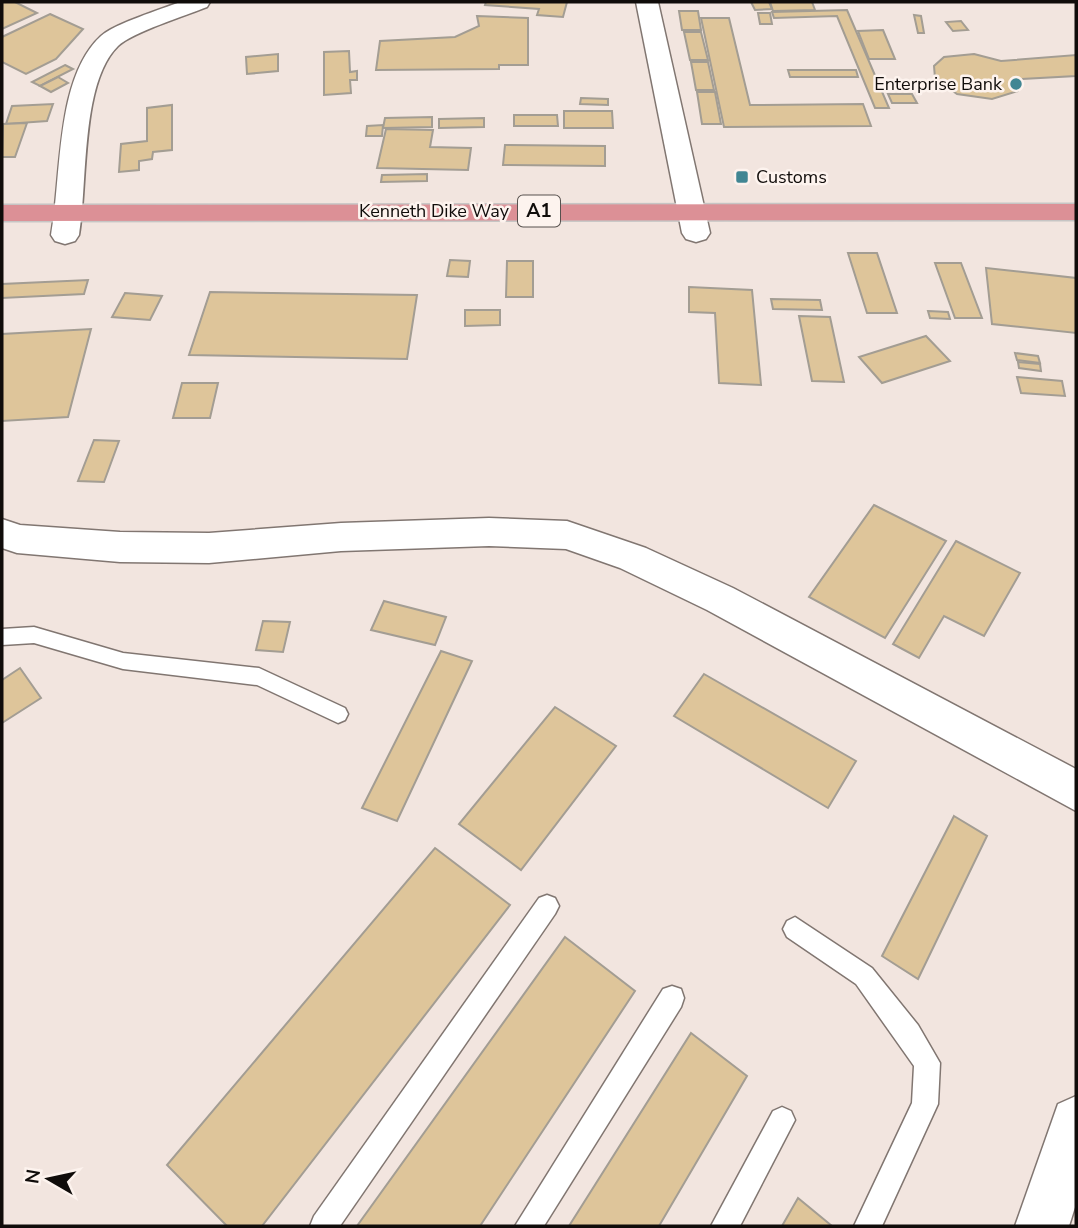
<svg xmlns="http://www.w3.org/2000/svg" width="1078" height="1228" viewBox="0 0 1078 1228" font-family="'Nunito Sans',sans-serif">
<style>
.building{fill:#dec59a;stroke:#a39d93;stroke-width:2}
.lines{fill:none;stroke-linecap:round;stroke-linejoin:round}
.lane-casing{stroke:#817671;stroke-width:3}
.street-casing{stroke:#817671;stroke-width:3}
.secondary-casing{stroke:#817671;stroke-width:3}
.highway-casing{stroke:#c6c5c4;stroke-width:3}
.lane{fill:#fff;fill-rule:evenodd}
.street{fill:#fff;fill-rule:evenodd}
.secondary{fill:#fff;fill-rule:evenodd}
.highway{fill:#dc9096;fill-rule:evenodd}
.poi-dot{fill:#418693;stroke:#fdf3ee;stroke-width:2.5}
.labels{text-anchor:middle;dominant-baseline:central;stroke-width:5;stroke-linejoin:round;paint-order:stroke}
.far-poi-label{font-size:18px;fill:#100c0a;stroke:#fdf3ee;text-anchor:end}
.far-street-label{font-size:18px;fill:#100c0a;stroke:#fdf3ee}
.shield{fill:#fdf3ee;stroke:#57514e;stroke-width:2}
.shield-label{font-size:19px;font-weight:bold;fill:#100c0a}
</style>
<rect width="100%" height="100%" fill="#f2e5df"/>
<g class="building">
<polygon points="2,2 15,2 37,13 2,29"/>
<polygon points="486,2 567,2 563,17 537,15 539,9 485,5"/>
<polygon points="751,2 769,2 772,9 755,10"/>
<polygon points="770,2 812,2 815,10 773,11"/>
<polygon points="847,10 889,108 875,108 837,16 774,18 772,12"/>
<polygon points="679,11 698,11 701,30 682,30"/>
<polygon points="758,13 770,13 772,24 760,24"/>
<polygon points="50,14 83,29 56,59 26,74 2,62 2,37"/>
<polygon points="914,15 921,16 924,33 918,33"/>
<polygon points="477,16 528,18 528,65 499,65 499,69 376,70 380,41 455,37 479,26"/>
<polygon points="701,18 729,18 750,105 863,104 871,126 724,127"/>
<polygon points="961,21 968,30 953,31 946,22"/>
<polygon points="883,30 895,59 869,59 858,31"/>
<polygon points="684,32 701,32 708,60 690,60"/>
<polygon points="349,51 350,72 357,71 357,80 350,80 351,93 324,95 324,52"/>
<polygon points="278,54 278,71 247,74 246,57"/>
<polygon points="974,54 1001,61 1076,55 1076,76 1022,79 1018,91 992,99 957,94 935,78 934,66 944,57"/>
<polygon points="691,62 708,62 714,90 696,90"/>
<polygon points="65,65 73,69 40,86 32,82"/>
<polygon points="788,70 856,70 858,77 790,77"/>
<polygon points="58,77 68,83 51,92 40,86"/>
<polygon points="697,92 715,92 721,124 702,124"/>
<polygon points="888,94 912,94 917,103 892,103"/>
<polygon points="581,98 608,99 608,105 580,104"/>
<polygon points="53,104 47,121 6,124 12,106"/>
<polygon points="172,105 172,150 153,152 152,159 139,161 139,170 119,172 121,144 147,141 147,108"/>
<polygon points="564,111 612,111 613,128 564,128"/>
<polygon points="514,115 557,115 558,126 514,126"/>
<polygon points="432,117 432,127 383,128 385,118"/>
<polygon points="484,118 484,127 439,128 439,119"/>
<polygon points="27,123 15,157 2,157 3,124"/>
<polygon points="383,125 382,136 366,136 367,126"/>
<polygon points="386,129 433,130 430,147 471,148 468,170 377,168"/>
<polygon points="505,145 605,146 605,166 503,165"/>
<polygon points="427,174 427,181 381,182 382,175"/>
<polygon points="848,253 877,253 897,313 867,313"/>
<polygon points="450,260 470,261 468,277 447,276"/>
<polygon points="507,261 533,261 533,297 506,297"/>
<polygon points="935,263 961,263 982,318 955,318"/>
<polygon points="986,268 1076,278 1076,333 992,324"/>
<polygon points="88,280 84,294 2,298 2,284"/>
<polygon points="689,287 752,290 761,385 719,383 715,313 689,312"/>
<polygon points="210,292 417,295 407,359 189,355"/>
<polygon points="125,293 162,296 150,320 112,317"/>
<polygon points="771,299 820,300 822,310 773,309"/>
<polygon points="465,310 500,310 500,325 465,326"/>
<polygon points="928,311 948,312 950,319 930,318"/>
<polygon points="799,316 830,317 844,382 812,381"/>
<polygon points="91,329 68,417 2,421 2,334"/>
<polygon points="926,336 950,361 882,383 859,357"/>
<polygon points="1015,353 1038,356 1040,363 1017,360"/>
<polygon points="1018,362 1040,364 1041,371 1019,368"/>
<polygon points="1017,377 1062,381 1065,396 1021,393"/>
<polygon points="182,383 218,383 210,418 173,418"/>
<polygon points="94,440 119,441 104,482 78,481"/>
<polygon points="874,505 946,541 885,638 809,597"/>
<polygon points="956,541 1020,573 984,636 944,616 919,658 893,644"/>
<polygon points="384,601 446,617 435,645 371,630"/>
<polygon points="263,621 290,622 283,652 256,650"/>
<polygon points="441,651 472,661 397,821 362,808"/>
<polygon points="20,668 41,698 2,723 2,680"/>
<polygon points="704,674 856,761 828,808 674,716"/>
<polygon points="555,707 616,746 521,870 459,824"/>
<polygon points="954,816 987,836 918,979 882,956"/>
<polygon points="435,848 510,905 262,1226 227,1226 167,1165"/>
<polygon points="565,937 635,991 480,1226 357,1226"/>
<polygon points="691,1033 747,1076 659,1226 569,1226"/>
<polygon points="798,1198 832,1226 782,1226"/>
</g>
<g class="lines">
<defs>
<g id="lane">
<polygon points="34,627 123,653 259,668 345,708 348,714 345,720 338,723 257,685 123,669 34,643 2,645 2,629"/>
<polygon points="547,895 555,898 559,906 555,914 340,1226 310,1226 314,1216 539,898"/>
<polygon points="795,917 872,968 918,1025 940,1063 938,1104 882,1226 854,1226 912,1103 914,1066 856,984 787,937 783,929 787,921"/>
<polygon points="672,986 681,989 684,998 681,1007 544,1226 515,1226 663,989"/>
<polygon points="782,1107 791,1111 795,1120 740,1226 711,1226 773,1111"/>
</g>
<g id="street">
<path d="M180,2h30l-3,5c-20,8 -76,26 -89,39 -38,37 -30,139 -39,189l-4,6 -10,3 -10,-3 -4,-6c11,-58 4,-157 50,-199 13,-12 61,-27 79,-34z"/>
<polygon points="489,518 567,521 646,548 733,588 1076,769 1076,811 707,610 620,568 566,549 489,546 341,551 209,563 120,562 17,553 2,548 2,519 20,525 120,532 209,533 341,523"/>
<polygon points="1076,1096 1076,1204 1069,1226 1015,1226 1058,1104"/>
</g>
<polygon id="secondary" points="636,2 658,2 710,233 706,239 696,242 686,239 682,233"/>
<polygon id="highway" points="1076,204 1076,220 2,221 2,205"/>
</defs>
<use href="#lane" class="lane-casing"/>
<use href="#street" class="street-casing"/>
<use href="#secondary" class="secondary-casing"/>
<use href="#highway" class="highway-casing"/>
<use href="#lane" class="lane"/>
<use href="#street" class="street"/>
<use href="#secondary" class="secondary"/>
<use href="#highway" class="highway"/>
</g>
<g class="poi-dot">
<circle cx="1016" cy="84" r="7"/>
<rect x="735" y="170" width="14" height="14" rx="3.5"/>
</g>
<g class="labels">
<g class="far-poi-label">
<text x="1002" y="84">Enterprise Bank</text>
<text x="756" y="177" text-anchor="start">Customs</text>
</g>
<g class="far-street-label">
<text x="434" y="211">Kenneth Dike Way</text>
</g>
<rect class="shield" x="518" y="195.5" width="42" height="31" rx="5"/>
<g class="shield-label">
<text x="539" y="211">A1</text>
</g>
</g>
<rect width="1078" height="1228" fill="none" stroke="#100c0a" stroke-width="7"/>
<g transform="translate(49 1179) rotate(279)" stroke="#fdf3ee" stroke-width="5" paint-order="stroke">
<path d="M0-5L12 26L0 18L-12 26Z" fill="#100c0a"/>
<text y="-10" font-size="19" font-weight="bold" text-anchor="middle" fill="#100c0a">N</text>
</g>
</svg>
